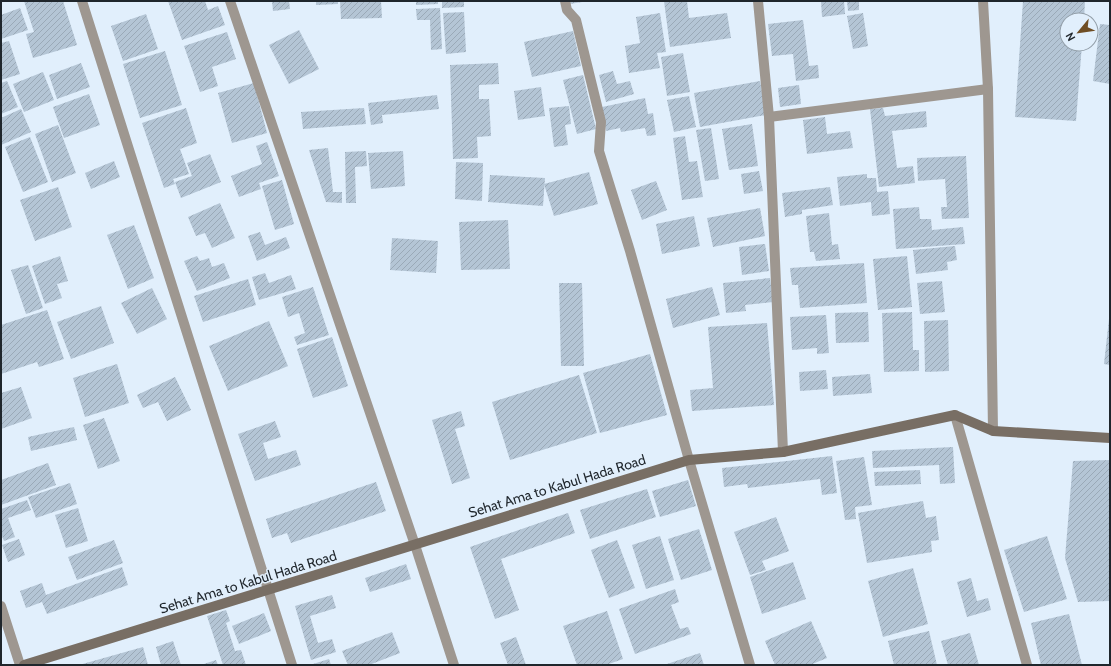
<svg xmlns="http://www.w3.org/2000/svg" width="1111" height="666" viewBox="0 0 1111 666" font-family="Cabin,sans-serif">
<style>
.building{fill:url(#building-hatch)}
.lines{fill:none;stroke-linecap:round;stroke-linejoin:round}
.minor{stroke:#9e9790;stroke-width:10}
.secondary{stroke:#786e64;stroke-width:10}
.labels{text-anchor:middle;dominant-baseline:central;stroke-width:3;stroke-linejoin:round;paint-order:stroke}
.street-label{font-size:14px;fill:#1f262c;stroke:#e1effc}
</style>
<defs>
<pattern id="building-hatch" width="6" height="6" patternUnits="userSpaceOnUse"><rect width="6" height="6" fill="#b4c5d5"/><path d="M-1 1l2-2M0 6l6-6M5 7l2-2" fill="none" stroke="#9aa9b7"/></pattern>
</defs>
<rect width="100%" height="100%" fill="#e1effc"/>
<g class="building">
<polygon points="24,1 63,1 77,45 33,58 26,34 34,32"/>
<polygon points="168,1 205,1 208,10 218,6 225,25 182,40"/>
<polygon points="272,1 289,1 290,9 273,11"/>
<polygon points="316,1 338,1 338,4 316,5"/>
<polygon points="340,1 381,1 382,18 341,19"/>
<polygon points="416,1 438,1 438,4 416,5"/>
<polygon points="442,1 464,1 464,7 442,8"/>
<polygon points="569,1 582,1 582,2 570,4"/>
<polygon points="664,1 687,1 689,18 727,13 731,38 670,47"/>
<polygon points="821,1 844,1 845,14 822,17"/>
<polygon points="847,1 859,1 859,10 848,11"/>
<polygon points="1023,1 1085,1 1084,20 1067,20 1067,44 1082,44 1076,121 1015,117"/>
<polygon points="20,8 28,30 1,39 1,15"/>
<polygon points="440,8 442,49 431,50 430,20 417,20 416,9"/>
<polygon points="464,12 466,52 446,54 443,13"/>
<polygon points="660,13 666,52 657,53 660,68 629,73 625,46 640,43 636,17"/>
<polygon points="863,13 868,46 853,49 847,16"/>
<polygon points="146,14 158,49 123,61 111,26"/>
<polygon points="803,20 809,66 818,65 819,78 796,81 793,54 772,56 768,24"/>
<polygon points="1100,24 1110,25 1110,84 1093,81"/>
<polygon points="299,30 319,69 289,84 269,45"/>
<polygon points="573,31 581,66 532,77 524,42"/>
<polygon points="227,32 236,59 212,67 218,86 200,92 184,46"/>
<polygon points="9,41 20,74 1,80 1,43"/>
<polygon points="165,51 182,105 140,118 123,64"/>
<polygon points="683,53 690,92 667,96 661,57"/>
<polygon points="81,63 90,87 57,99 49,75"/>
<polygon points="498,63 499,84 479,85 479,99 489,99 491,136 477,137 478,158 453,159 450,65"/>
<polygon points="613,71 617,84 630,81 634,94 606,102 599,75"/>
<polygon points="43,72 54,100 24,112 13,84"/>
<polygon points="583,75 596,129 577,134 563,80"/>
<polygon points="7,81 18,107 1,114 1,83"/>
<polygon points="760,81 766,115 700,127 694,93"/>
<polygon points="254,83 267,133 232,143 218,93"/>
<polygon points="799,85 801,104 780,107 778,88"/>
<polygon points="541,87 545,116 518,120 514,91"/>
<polygon points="89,94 100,125 64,138 53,107"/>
<polygon points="437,95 439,109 382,115 383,123 371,125 368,103"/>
<polygon points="689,96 696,127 674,132 667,100"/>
<polygon points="645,98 648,114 653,113 656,135 647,136 645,128 621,132 620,128 606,131 602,107"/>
<polygon points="569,106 571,124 565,125 568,145 554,147 549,108"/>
<polygon points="186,108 197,143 180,149 189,174 173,179 175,184 164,188 142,123"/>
<polygon points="364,108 366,124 303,129 301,112"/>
<polygon points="883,108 885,116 926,111 927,127 892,131 897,168 913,166 915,183 879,187 870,109"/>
<polygon points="21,109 31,132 1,145 1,118"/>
<polygon points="825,117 827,134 850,131 853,148 807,154 803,120"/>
<polygon points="752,124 758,166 729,170 722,129"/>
<polygon points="58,125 76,173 52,182 35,134"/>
<polygon points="711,128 719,179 705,181 696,130"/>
<polygon points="685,136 689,162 697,161 703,197 682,200 673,138"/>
<polygon points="30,137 48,182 23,192 5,147"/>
<polygon points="267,142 279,176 259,183 261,189 239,197 231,176 262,164 256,146"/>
<polygon points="328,148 333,192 342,192 342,203 326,202 309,150"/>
<polygon points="366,151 367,166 355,167 356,203 346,203 345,152"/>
<polygon points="403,151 405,186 371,189 368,153"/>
<polygon points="210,154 221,182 181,198 175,182 192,176 187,163"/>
<polygon points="966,156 969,218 942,219 941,207 947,207 945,179 918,181 917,158"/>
<polygon points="114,161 120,177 91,189 85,173"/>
<polygon points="456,162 483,163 482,201 455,199"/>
<polygon points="759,171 763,191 744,194 741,174"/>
<polygon points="589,172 598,204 554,216 544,184"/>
<polygon points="867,174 867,178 876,178 877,192 888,191 890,214 872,216 871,202 840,206 837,177"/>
<polygon points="490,175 545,178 543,206 488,202"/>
<polygon points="282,180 294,224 275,230 262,186"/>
<polygon points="656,181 667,210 642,220 631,190"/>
<polygon points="58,187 72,227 35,241 20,200"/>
<polygon points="830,187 833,205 802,210 802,214 785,217 782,193"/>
<polygon points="220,203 235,238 212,248 205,233 196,236 188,217"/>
<polygon points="919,207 920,219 931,219 932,230 963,227 965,244 896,249 893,209"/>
<polygon points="760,208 765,236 713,247 707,218"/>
<polygon points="829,213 832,245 838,244 840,259 816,261 814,252 810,252 806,216"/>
<polygon points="694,216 700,246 662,254 656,224"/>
<polygon points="508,220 510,269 461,270 459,222"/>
<polygon points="134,225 154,278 128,289 107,235"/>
<polygon points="260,232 265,245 286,237 290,248 257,261 248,236"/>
<polygon points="392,238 438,241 436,273 390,270"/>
<polygon points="765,244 769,271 742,275 739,247"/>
<polygon points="955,246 957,260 947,262 948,270 916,274 913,250"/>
<polygon points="60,256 68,281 57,284 62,298 45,304 32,266"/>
<polygon points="197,256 200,261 209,258 212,267 224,263 230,278 197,291 184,261"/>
<polygon points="907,256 912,307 878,310 873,259"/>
<polygon points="864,263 867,303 800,308 798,285 792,285 790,268"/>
<polygon points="28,265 43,308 26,314 11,270"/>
<polygon points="265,273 269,283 291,275 296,289 259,300 252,277"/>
<polygon points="770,278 773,302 745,305 746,311 726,313 723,283"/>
<polygon points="248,279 256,305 203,322 194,296"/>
<polygon points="942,281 945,312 920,314 917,283"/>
<polygon points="559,283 582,283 584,366 561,366"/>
<polygon points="313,287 329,335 297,345 294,337 305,333 299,313 288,317 282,297"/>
<polygon points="712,287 720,315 673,328 666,299"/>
<polygon points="152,288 167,319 137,334 121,303"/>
<polygon points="101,306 114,343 71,359 57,322"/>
<polygon points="47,310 64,359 39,367 37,362 1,374 1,325"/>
<polygon points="868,312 869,342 836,343 835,313"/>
<polygon points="912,312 913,350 919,350 919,371 884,372 882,313"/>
<polygon points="826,315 829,353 817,354 817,348 792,350 790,317"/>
<polygon points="1109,319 1110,319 1110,365 1104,364"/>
<polygon points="948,320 949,371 925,372 924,321"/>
<polygon points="269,321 288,366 228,391 209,346"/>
<polygon points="767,323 774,405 692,411 690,390 713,388 708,327"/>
<polygon points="332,337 348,386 313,398 297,349"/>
<polygon points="650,354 667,415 600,433 583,373"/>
<polygon points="117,364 129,403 85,417 73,378"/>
<polygon points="826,370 828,389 800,391 799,372"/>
<polygon points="870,374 872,393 833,396 832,377"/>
<polygon points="579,375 597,433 510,460 492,402"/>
<polygon points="175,377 191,410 167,421 158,402 143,408 137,395"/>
<polygon points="21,387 32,418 1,429 1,393"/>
<polygon points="461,411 465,426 455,429 470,478 452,484 432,420"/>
<polygon points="104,418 120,461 98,469 83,425"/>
<polygon points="275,421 281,437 263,443 268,459 296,450 301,465 255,481 238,434"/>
<polygon points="74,427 77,440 31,451 28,437"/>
<polygon points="953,447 955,483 940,484 939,465 873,468 872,451"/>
<polygon points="832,456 837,493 822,495 820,479 748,488 747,484 724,487 722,468"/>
<polygon points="864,457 872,505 855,507 856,519 845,520 836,461"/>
<polygon points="1110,460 1110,601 1078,602 1065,558 1073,461"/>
<polygon points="48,463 56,485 1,505 1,480"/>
<polygon points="920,470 921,484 875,486 874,472"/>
<polygon points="688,480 696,506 660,517 652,491"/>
<polygon points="376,482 386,511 291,543 287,533 272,538 266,519"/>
<polygon points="70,483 77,504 36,518 28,497"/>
<polygon points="647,489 656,517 590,539 580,510"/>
<polygon points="27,500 31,510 8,518 15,537 4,541 1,534 1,509"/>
<polygon points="923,501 926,518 936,516 939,540 931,541 932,552 867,563 858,513"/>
<polygon points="78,508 88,541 66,548 55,515"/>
<polygon points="568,513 575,533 501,559 519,610 495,619 470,547"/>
<polygon points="776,517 789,551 762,561 766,570 750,575 734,532"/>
<polygon points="699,529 712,570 681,580 668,539"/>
<polygon points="660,536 674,580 646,589 632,545"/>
<polygon points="1047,536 1067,599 1024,612 1004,550"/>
<polygon points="19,539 25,555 8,562 2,545"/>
<polygon points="114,540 123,563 77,580 68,557"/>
<polygon points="617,540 635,588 609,598 591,550"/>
<polygon points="793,562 806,599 762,614 750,577"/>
<polygon points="406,564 411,579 370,592 365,578"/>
<polygon points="122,567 128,585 47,614 42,602 26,608 20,591 42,583 46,595"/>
<polygon points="913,568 928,624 883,637 868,581"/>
<polygon points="971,578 977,601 988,598 991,610 967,617 957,582"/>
<polygon points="675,589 679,602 671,605 680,629 688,627 691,634 635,654 619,609"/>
<polygon points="332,595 336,608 310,616 318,643 332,639 336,652 311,660 295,606"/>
<polygon points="226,610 230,621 226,623 235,651 241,650 246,665 223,665 207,616"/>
<polygon points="607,611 623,659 606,665 577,665 563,626"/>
<polygon points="264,613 271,631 239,644 232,626"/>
<polygon points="1069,614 1082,665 1041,665 1031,623"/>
<polygon points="811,621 827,658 810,665 775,665 765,641"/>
<polygon points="929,631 937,665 894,665 888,641"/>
<polygon points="392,632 400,653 369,665 348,665 342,651"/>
<polygon points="970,633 979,665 948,665 941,641"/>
<polygon points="516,637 526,665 508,665 500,643"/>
<polygon points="173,641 181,665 161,665 156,647"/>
<polygon points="143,647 148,665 79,665"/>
<polygon points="700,653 704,665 664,665"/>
<polygon points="329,659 331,665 313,665 313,664"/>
<polygon points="216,660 218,665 201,665"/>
</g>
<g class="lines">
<g class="minor">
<polyline points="82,1 292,665"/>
<polyline points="230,1 415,545 454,665"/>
<polyline points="565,1 567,10 576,20 601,122 599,151 630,251 689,460 750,665"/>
<polyline points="758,1 769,117 783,452"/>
<polyline points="983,1 988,89 993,431"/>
<polyline points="769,117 988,89"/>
<polyline points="955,415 1027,665"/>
<polyline points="1,606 20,665"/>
</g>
<polyline class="secondary" points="24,665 689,460 783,452 955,415 993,431 1110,438"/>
</g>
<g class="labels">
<g class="street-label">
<text transform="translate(557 486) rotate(-17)">Sehat Ama to Kabul Hada Road</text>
<text transform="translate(248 582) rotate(-17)">Sehat Ama to Kabul Hada Road</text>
</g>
</g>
<rect width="1111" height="666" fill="none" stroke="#1f262c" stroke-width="4"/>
<g transform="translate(1079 32) rotate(241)"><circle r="19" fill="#e1effc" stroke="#939fa9"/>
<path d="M0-3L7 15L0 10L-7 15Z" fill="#6f4e25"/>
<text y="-6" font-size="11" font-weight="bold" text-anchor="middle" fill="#1f262c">N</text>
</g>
</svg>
